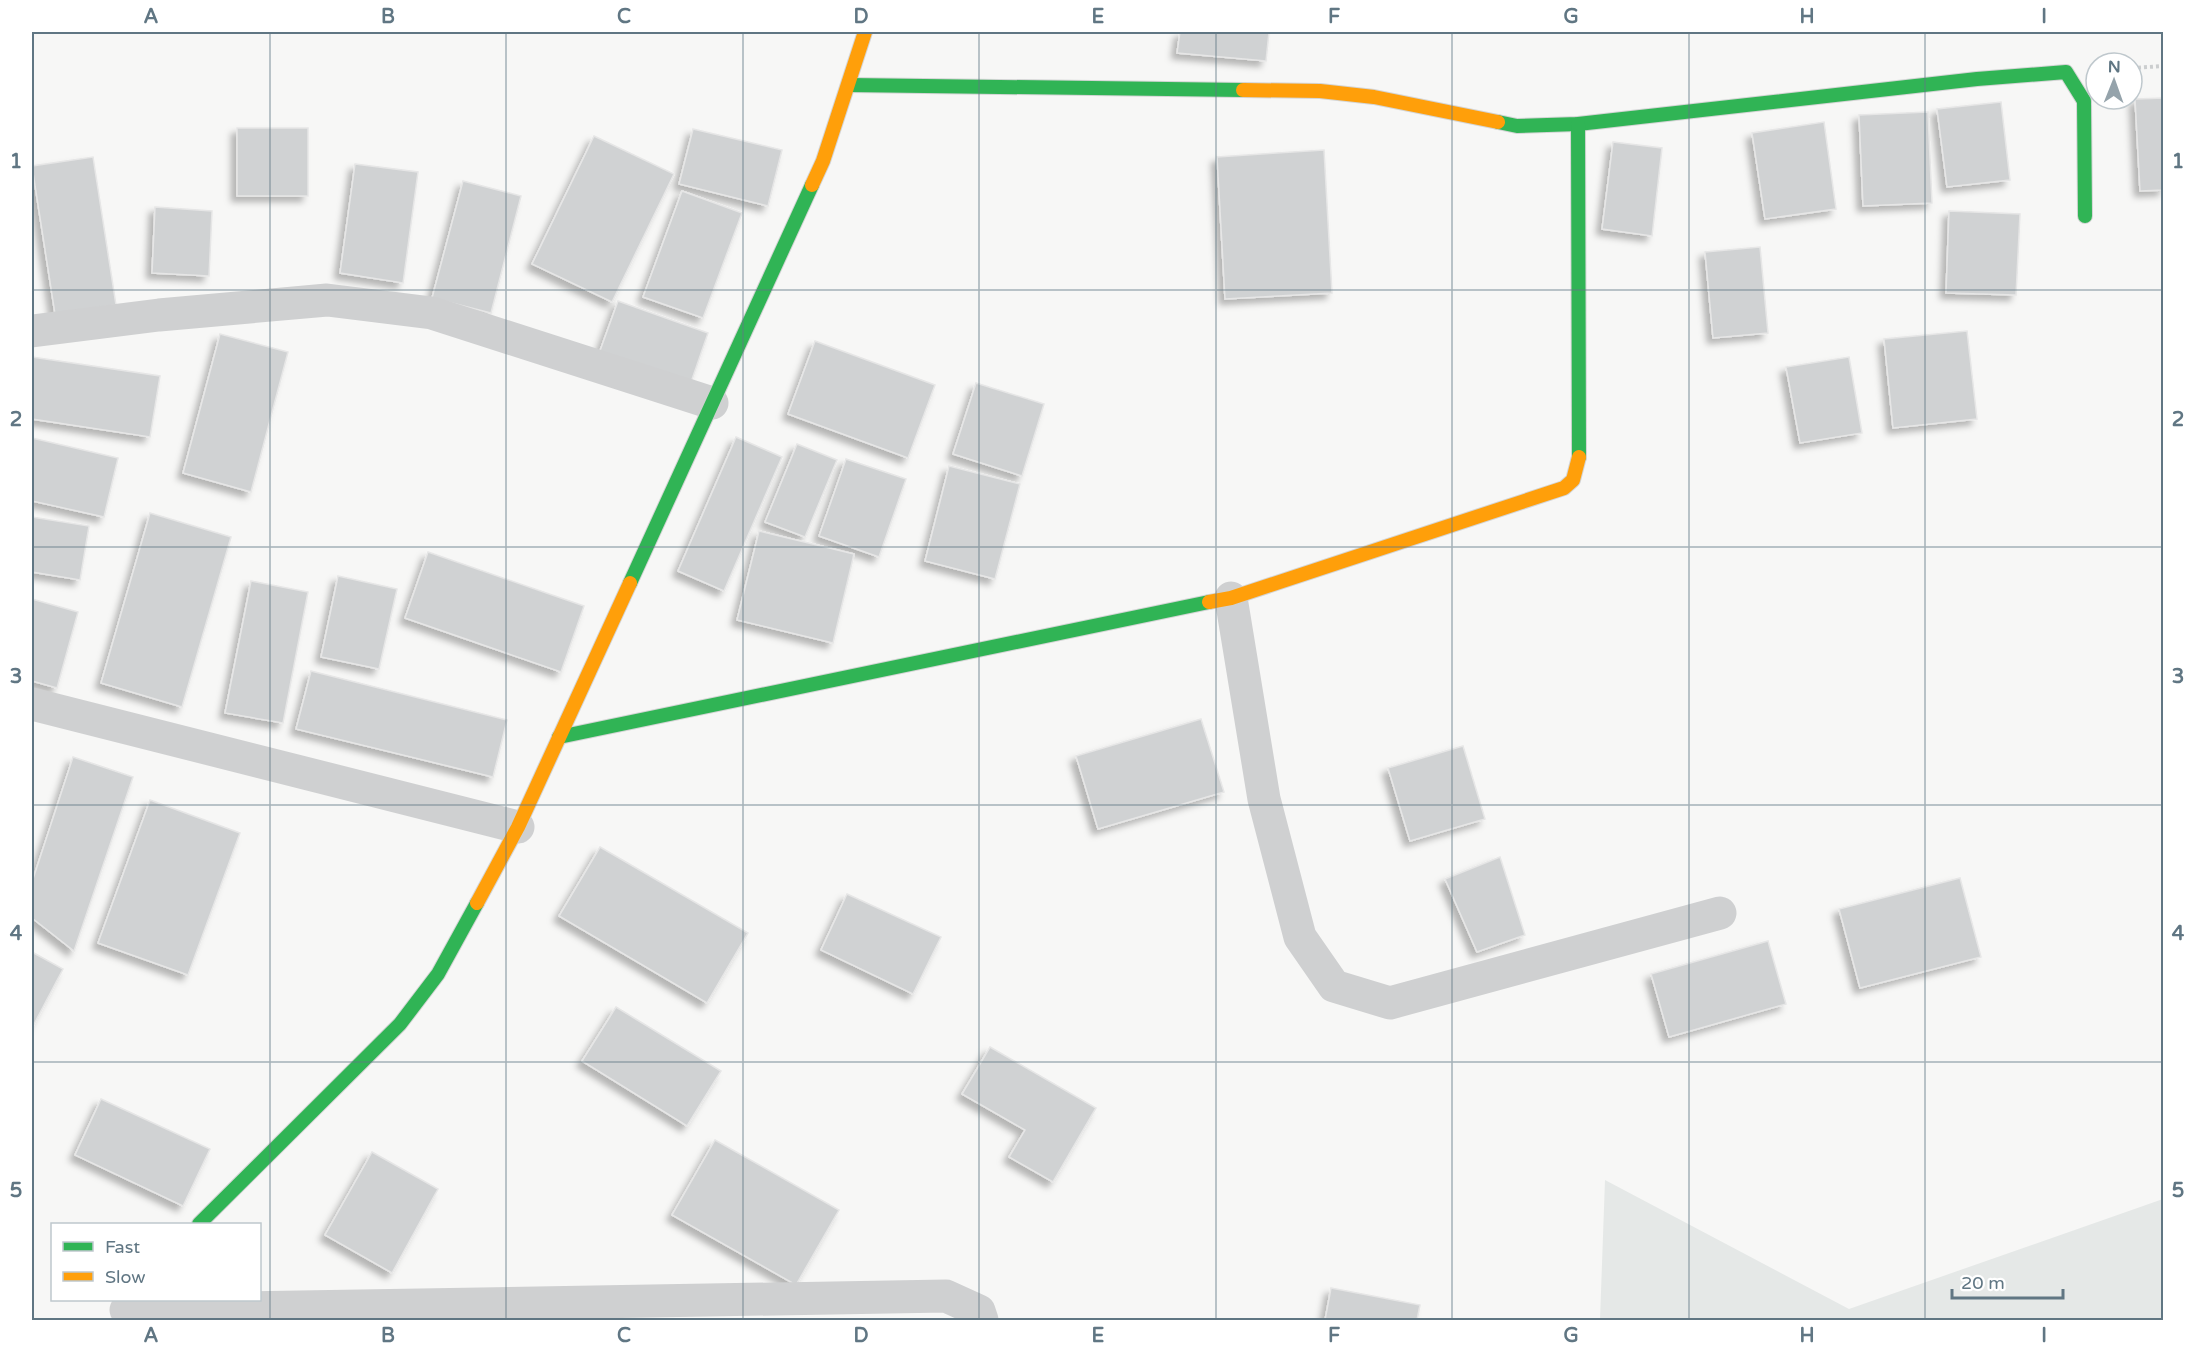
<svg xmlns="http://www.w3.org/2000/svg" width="2195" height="1352" viewBox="0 0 2195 1352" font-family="'Varela Round',sans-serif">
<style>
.built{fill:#e5e8e7}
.building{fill:#d0d2d3;stroke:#e6e6e6;stroke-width:1.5;filter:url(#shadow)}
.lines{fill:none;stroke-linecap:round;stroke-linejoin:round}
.fast-casing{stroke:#d4d5d5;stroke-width:16}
.slow-casing{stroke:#d4d5d5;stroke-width:16}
.path{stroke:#cccecf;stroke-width:4;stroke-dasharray:3 3;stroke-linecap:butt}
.street{stroke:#cfd0d1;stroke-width:33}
.fast{stroke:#30b455;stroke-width:14}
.slow{stroke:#ff9f0a;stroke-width:14}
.grid{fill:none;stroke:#607683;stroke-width:1.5;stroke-opacity:0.55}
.neatline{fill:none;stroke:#607683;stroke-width:2}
.grid-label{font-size:20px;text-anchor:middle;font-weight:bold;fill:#607683}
</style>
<defs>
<filter id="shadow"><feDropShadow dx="-5.5" dy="5.5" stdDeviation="3" flood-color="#0004"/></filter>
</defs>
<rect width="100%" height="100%" fill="#f7f7f6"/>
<polygon class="built" points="1605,1180 1849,1309 2163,1199 2163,1320 1600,1320"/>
<g class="building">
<polygon points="1180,32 1269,32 1266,61 1177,53"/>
<polygon points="2164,98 2164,190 2140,191 2135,99"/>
<polygon points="2001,102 2010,180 1947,187 1937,109"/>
<polygon points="1928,112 1932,203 1863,206 1859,115"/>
<polygon points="1824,122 1836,209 1765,219 1752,133"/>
<rect x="237" y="128" width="71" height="68"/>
<polygon points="693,129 782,150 768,206 679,184"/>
<polygon points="594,136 674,174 612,302 532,264"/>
<polygon points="1613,142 1662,148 1652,236 1602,229"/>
<polygon points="1324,150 1332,293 1225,299 1217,157"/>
<polygon points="93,157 116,305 55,314 32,166"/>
<polygon points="355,164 418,172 403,283 340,273"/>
<polygon points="463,181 521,196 491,313 432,298"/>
<polygon points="682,191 742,213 703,318 643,297"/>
<polygon points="155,207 212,211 209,276 152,273"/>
<polygon points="1949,211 2020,214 2016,295 1946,293"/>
<polygon points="1760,247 1768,333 1713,338 1705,252"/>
<polygon points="618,301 708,333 688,391 597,359"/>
<polygon points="1967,331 1977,419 1893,428 1884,339"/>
<polygon points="220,334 288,352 251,492 183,473"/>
<polygon points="815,341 935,385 908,458 788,414"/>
<polygon points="32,357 160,376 150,437 32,419"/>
<polygon points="1849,357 1862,433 1800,443 1786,367"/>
<polygon points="976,383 1044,404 1022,476 953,454"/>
<polygon points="736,437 782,457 724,591 678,571"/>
<polygon points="32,438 118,458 104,517 32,501"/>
<polygon points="797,444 837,460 805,537 765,522"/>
<polygon points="846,459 906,479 879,557 819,536"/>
<polygon points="949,466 1020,484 995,579 925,561"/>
<polygon points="150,513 231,537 182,707 101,683"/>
<polygon points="32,517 89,526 80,580 32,572"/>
<polygon points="759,531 854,554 833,643 737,620"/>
<polygon points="428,552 584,606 561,672 405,618"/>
<polygon points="338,576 397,589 379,669 321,657"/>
<polygon points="251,581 308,592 283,723 225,713"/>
<polygon points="32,599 78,612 57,688 32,681"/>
<polygon points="311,671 507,720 493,777 296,729"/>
<polygon points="1201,719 1224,792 1098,829 1076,756"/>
<polygon points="1463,746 1485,819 1410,841 1388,768"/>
<polygon points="73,757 133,777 74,951 32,918 32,882"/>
<polygon points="150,800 240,833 188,975 98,943"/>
<polygon points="600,847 748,933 707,1003 559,916"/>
<polygon points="1500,857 1525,935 1477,952 1445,879"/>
<polygon points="1960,878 1981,957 1860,988 1839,909"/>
<polygon points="847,894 941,937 913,994 821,950"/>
<polygon points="1768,941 1786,1004 1669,1037 1651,974"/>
<polygon points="32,952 63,969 32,1028"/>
<polygon points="616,1007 721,1071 687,1126 582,1061"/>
<polygon points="990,1047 1096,1108 1053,1182 1009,1157 1025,1130 962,1094"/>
<polygon points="101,1099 210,1149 183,1206 75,1155"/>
<polygon points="715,1140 839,1210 796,1285 672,1215"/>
<polygon points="372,1152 438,1189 392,1273 325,1235"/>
<polygon points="1331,1288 1420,1305 1417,1320 1325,1320"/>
</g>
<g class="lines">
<defs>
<g id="fast">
<polyline points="849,85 1243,90"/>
<polyline points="1498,122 1517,126 1578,124 1977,79 2066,72 2084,101 2085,216"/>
<polyline points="1578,124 1579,457"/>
<polyline points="630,583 812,185"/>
<polyline points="559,737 1209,602"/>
<polyline points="199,1224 400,1024 438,974 477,903"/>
</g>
<g id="slow">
<polyline points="1243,90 1320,91 1374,97 1498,122"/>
<polyline points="812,185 823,161 865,32"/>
<polyline points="1209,602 1231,598 1564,488 1573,480 1579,457"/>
<polyline points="477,903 518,827 630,583"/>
</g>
</defs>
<use href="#fast" class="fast-casing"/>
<use href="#slow" class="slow-casing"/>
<polyline class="path" points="2132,68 2164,66"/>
<g class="street">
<polyline points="32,331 159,315 327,300 432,313 712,403"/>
<polyline points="1231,598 1264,799 1300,937 1334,986 1390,1003 1720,913"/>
<polyline points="32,704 518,827"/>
<polyline points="126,1310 946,1296 979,1311 982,1320"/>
</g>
<use href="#fast" class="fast"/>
<use href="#slow" class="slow"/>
</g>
<path class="grid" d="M270,32v1288M506,32v1288M743,32v1288M979,32v1288M1216,32v1288M1452,32v1288M1689,32v1288M1925,32v1288M32,290h2132M32,547h2132M32,805h2132M32,1062h2132"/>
<rect width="2195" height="1352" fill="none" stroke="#ffffff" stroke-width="66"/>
<rect x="51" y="1223" width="210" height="78" fill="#ffffff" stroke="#bfc8cd" stroke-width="1.5"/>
<rect x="63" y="1242" width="30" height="9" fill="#30b455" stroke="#bfc8cd" stroke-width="1.5"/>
<text x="105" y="1253" font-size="18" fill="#607683">Fast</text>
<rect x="63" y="1272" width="30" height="9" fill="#ff9f0a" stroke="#bfc8cd" stroke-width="1.5"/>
<text x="105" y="1283" font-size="18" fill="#607683">Slow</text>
<g transform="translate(2114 81) rotate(1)"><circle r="28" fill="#ffffff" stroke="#bfc8cd" stroke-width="1.5"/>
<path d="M0-4.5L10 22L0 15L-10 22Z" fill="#95a3ab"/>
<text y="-9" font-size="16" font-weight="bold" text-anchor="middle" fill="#607683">N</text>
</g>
<path d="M1952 1289v9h111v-9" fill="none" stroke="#607683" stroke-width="3"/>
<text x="1961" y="1289" font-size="18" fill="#607683" stroke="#ffffff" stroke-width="4.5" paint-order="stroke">20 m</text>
<rect x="33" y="33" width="2129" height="1286" class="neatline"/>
<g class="grid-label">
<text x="151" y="23">A</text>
<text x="388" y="23">B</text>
<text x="624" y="23">C</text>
<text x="861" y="23">D</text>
<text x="1098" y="23">E</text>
<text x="1334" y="23">F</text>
<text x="1571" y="23">G</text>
<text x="1807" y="23">H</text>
<text x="2044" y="23">I</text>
<text x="16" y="168">1</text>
<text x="2178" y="168">1</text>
<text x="16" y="426">2</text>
<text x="2178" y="426">2</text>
<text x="16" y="683">3</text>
<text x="2178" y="683">3</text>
<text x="16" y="940">4</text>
<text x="2178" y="940">4</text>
<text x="16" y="1197">5</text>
<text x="2178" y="1197">5</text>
<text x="151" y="1342">A</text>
<text x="388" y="1342">B</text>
<text x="624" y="1342">C</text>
<text x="861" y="1342">D</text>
<text x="1098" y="1342">E</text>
<text x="1334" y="1342">F</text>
<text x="1571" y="1342">G</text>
<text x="1807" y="1342">H</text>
<text x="2044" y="1342">I</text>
</g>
</svg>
